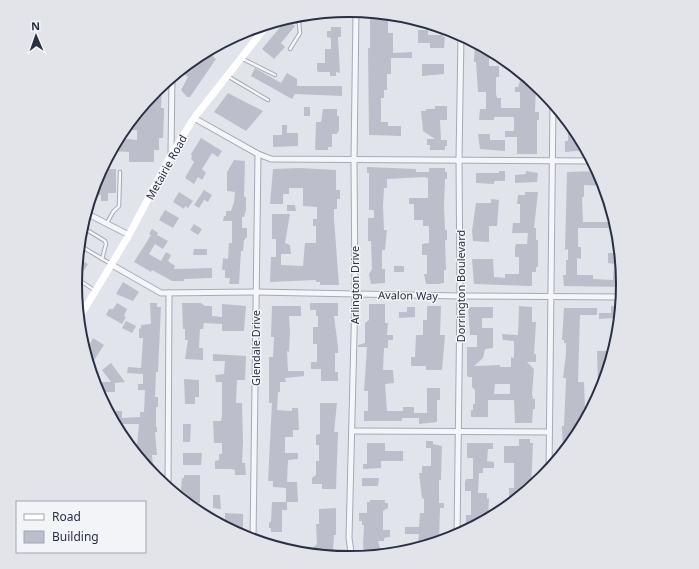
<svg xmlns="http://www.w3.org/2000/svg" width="699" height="569" viewBox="0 0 699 569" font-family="'Noto Sans',sans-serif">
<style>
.building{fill:#bcbfcb;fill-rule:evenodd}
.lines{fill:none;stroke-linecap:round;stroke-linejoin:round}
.lane-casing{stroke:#a7aab5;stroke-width:4.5}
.street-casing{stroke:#a7aab5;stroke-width:7}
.lane{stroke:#f5f6f9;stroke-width:2.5}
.street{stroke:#f5f6f9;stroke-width:5}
.secondary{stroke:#fff;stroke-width:7}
.labels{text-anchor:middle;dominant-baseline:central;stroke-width:3;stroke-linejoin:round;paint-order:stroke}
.street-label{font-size:11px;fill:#2a2f43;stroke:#f2f4f8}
.rim{fill:none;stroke:#2a2f43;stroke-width:2}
</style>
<rect width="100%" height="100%" fill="#e2e4eb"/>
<g class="building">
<polygon points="370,12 388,14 388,33 393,33 393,53 412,52 412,58 391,58 391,74 387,74 387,90 384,90 384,98 381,98 381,122 388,122 388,126 401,126 401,136 369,135 368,48 370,48"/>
<polygon points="287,19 295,26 281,43 285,47 274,59 262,49"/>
<polygon points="331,27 341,27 341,37 338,37 340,73 336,72 336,76 330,76 330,72 318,72 317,70 317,63 325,63 325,49 331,49 331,38 327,37 327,31 331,31"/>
<polygon points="418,30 428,30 428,35 443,35 443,37 445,37 444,48 430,48 430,43 418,43"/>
<polygon points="475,42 489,49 489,66 499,66 499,77 496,77 496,94 497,98 501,98 501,108 520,108 520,92 515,92 515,87 518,87 520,81 532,81 536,84 535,112 539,112 539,120 537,120 537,154 517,154 517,137 505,137 505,131 514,131 514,117 494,117 494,120 479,120 480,109 486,109 486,92 478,92 476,62 474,62"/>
<polygon points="206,51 216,59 190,97 187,97 181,90 188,77 180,70 197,56"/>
<polygon points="422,64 444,64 444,74 422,76"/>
<polygon points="255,68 281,83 287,73 297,79 297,86 342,86 342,96 295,94 292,99 251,76"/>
<polygon points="162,85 161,108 164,108 164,115 163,138 159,138 159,150 154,150 154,162 129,162 129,152 111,151 118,138 137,140 137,130 132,130 133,123 129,123 141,108 150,108 151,96"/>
<polygon points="228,93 263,111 246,131 214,112"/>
<polygon points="435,106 447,106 447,120 440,120 441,140 447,140 447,146 445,146 445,150 430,150 430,145 427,145 427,139 435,139 423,131 421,111 426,111 426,109 435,109"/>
<rect x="304" y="107" width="6" height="9"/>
<polygon points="323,109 337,109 337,116 339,116 339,130 337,134 332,134 332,147 328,147 328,150 315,150 316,122 321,122"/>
<polygon points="568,120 578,132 587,150 565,152 565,141 568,141"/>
<polygon points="282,125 287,125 287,133 298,133 298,146 273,147 273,135 282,135"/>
<polygon points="478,134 490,134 490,140 505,140 505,151 480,149"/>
<polygon points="201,138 222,151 218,157 212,153 202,169 206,173 202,180 198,177 194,184 185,178 194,162 191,159 192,156 191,154"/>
<polygon points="234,160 245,161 244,197 246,197 246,210 244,217 242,217 242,228 247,228 247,237 244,240 243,251 241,251 239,284 229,284 230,278 225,278 225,270 222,270 223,258 228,259 229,243 232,243 232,221 223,221 224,216 226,216 226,211 231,211 234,202 235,192 227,191 227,172"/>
<polygon points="103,166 106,166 106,169 116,169 116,193 108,193 108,201 101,201 101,195 91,195 96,179"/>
<polygon points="367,167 416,169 416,172 429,172 429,168 445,168 445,172 447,172 447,179 445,179 444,206 445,230 447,230 447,240 445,240 446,270 444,270 444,283 441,283 441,284 426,284 424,274 427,274 427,255 422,255 422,244 429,243 429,226 423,226 423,220 414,220 414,204 409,204 409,198 428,198 428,178 425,177 387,179 387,188 384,188 383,206 384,230 387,230 385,250 382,250 382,269 385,269 385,283 371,284 369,274 372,269 371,241 368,241 368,218 374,218 374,210 369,210 369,173 367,173"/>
<polygon points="300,168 336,170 336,190 340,190 340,199 337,199 337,209 334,209 334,219 339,285 320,285 320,282 316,282 316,280 270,282 271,257 276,257 276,239 272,239 272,214 290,214 285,243 290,245 291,254 281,254 281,265 303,266 305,243 316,243 316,226 313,226 313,219 317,219 317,207 303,206 303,188 289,188 289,194 283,194 283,204 270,204 273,169"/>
<polygon points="499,171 505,171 505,181 494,181 494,184 476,183 476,173 499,173"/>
<polygon points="526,171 538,173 537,182 515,183 515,175 526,174"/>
<path d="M599,171l6,15 -21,-1v12h-2l1,25h27l1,-16 8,25 5,56 -60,-1 -1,-11h3v-15h2v-11l-3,1 2,-78zM578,228h34v8h3v17h-7v10l6,1 -1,16 -20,-1v-4h-16v-17l4,1v-12h-3z"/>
<polygon points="204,190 212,195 208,202 204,200 199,208 194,205"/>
<polygon points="179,192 193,201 188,208 185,206 184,209 173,202"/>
<polygon points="525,192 538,192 534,228 536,228 536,240 538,240 538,267 536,267 536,272 532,272 532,286 474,284 472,259 493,259 494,277 505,278 505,274 519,274 519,257 515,257 515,247 516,244 527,244 528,233 512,233 513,223 520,223 520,204 517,204 518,195 525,195"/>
<polygon points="491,199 499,200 497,226 489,226 489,242 473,241 472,231 476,203 491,203"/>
<polygon points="287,205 295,205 296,211 287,211"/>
<polygon points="165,210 179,218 173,228 159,220"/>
<polygon points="194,224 202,229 198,235 190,230"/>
<polygon points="152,229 158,233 157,235 168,241 163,249 155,244 149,254 161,261 166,252 171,255 168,261 175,266 174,269 212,268 212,278 184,279 184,281 172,281 152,270 151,272 134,262 151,235 149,234"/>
<polygon points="194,249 207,249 207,255 193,255"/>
<polygon points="78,258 88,264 83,272 77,269"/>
<rect x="394" y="266" width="10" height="6"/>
<polygon points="123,282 139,292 133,301 116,294"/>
<polygon points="117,303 127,309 124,316 126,317 122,324 106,315 109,309 113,309"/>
<polygon points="150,303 157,303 157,307 161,307 158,372 156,372 155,397 158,397 158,407 156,407 156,427 157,427 157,432 155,432 157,455 152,455 154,476 136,455 139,424 115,424 109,414 116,414 116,411 122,411 122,418 140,417 140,412 144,412 145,390 138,390 138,384 143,384 143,374 127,373 128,367 141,368 143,338 139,338 139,328 141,329 141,325 151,324"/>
<polygon points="182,303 201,303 205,306 212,306 212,316 222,317 222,304 246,306 244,331 222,331 222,324 204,323 203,329 200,329 199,348 203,348 203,360 185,359 188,340 185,340 185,329 183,329"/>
<polygon points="310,303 338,303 338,316 334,316 338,347 338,353 335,353 335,372 338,372 338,381 321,381 321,369 311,369 311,362 317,362 317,344 313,344 313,327 318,327 318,316 316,316 316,310 310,310"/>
<polygon points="369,304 385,304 385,323 388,323 387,335 393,335 393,340 388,340 388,348 384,348 383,370 393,370 394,383 385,384 387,411 403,411 403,407 414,407 414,413 427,413 427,388 440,388 440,400 437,400 437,422 419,424 419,418 402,418 402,421 364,421 364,411 368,411 368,391 364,391 367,347 358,347 358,345 365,343 365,323 369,320"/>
<polygon points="272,306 301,306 301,316 289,316 290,333 289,352 287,351 288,371 304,371 304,376 285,378 286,382 280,382 280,392 278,392 277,410 292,411 292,408 298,408 299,430 293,430 293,437 285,437 285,453 298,453 298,459 288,460 287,482 297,482 298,502 286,502 286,488 273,487 273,481 268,481 272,403 269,403 269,357 273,357 274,337 271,337"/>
<polygon points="427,306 441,306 440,335 445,335 442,370 426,370 426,366 411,366 411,357 415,357 416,335 423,335 423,320 427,320"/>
<path d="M519,306l13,1v15h4l-2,32h2v8h-9l7,7 -2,25 1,5h2v10h-2l-1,14h-17l-1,-23h-26v17h-17v-7h2v-6h2v-14l-3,-3v-10h-4l-1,-2v-28h10v-12h-7l-2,-28h25v11h-11v10h11v20l-8,1 -2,9 -9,8 26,-1v2h11v-10l3,1v-17l-11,-1 -1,-6 16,1zM495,384h15v10h-16z"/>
<polygon points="611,306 622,306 619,338 604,386 598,385 597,351 611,351 611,339 613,339 613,318 599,319 599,313 611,313"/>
<polygon points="407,307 415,307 415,317 399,318 399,312 407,312"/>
<polygon points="564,308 597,308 597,315 580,315 578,382 584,382 585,409 583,409 583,425 579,425 578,437 563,456 562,426 564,426 566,378 563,378 566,354 566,343 564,343 564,340 562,340"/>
<polygon points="126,321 136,326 132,333 122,328"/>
<polygon points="93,338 104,345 89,368 85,354"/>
<polygon points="213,354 246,356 245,380 237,380 236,403 242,403 243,442 242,463 245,463 246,475 235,475 235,470 231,469 215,469 215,461 219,460 219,454 222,454 222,443 214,443 213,421 221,421 222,415 222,382 216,382 215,375 224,374 225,361 213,361"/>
<polygon points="111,363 125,382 115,383 115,392 98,392 100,382 111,382 102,370"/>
<polygon points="184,379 199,380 199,397 195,397 195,404 185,404"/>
<polygon points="320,403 337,403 334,432 338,432 336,489 322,489 322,484 312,484 312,478 316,475 316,461 319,461 319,445 316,445 316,435 320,434"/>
<polygon points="183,424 191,424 190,442 183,442"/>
<polygon points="519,439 530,439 530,443 533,443 531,489 520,498 509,498 509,488 514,488 514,463 504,463 504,446 519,446"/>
<polygon points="426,441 433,441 433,444 442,446 441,480 439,480 439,503 444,503 444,508 440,508 439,540 434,540 433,538 418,542 419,534 405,534 405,527 419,527 420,513 424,513 424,498 422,499 419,473 422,473 422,466 431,466 431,448 426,448"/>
<polygon points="367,443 385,443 385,451 403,451 403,461 381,461 381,468 363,469 363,464 367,464"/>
<polygon points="467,443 493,443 493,449 488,449 487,461 494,462 494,468 483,468 483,473 479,473 478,493 487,493 487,499 489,498 488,520 466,532 466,515 471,515 471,491 465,491 465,482 466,479 473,479 473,458 467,458"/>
<polygon points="183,453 202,453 201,465 183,465"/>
<polygon points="184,475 200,475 200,503 197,503 197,513 180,499 182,478 184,478"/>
<polygon points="362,478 379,478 378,486 362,486"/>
<polygon points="213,495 220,495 221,509 213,508"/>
<polygon points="370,500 385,500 385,503 388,503 388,508 383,511 383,530 390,530 390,537 384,538 384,541 378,541 382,556 366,557 363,547 364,525 362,525 362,521 359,521 359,513 367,513 367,502 370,502"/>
<polygon points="272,502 287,502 287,510 282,510 282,532 271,532 271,528 269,528 269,522 271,522"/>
<polygon points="336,508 336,535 334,535 333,551 329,550 329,557 313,555 313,548 317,544 316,524 319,524 319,509"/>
<polygon points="225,513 243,514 243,537 225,527"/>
</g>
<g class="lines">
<defs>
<g id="lane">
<polyline points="290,49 300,33 299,23 292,17"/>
<polyline points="243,59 275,75"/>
<polyline points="229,77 268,100"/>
<polyline points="104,164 109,163"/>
<polyline points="107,223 113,212 119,206 120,172"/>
<polyline points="82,227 105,241 106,244 102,259"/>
<polyline points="79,245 111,264"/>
<polyline points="76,278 94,290"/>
</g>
<g id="street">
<polyline points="194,118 258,154 271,159 593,161"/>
<polyline points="171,154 172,77"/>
<polyline points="86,213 129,235"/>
<polyline points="112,265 161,293 255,292 460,296 623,297"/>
<polyline points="352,431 549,432"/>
<polyline points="549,472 553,102"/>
<polyline points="168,489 169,293"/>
<polyline points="457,537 460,296 459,159 461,35"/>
<polyline points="253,541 258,154"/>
<polyline points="352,559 349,538 355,295 354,160 356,11"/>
</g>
</defs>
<use href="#lane" class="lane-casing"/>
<use href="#street" class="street-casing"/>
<use href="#lane" class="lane"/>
<use href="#street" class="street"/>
<polyline class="secondary" points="78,320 129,235 171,155 194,118 268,24"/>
</g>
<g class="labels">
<g class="street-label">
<text transform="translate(166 167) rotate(-61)">Metairie Road</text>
<text transform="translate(354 285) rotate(-90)">Arlington Drive</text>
<text transform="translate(460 286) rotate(-90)">Dorrington Boulevard</text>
<text transform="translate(408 295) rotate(1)">Avalon Way</text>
<text transform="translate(255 348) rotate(-90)">Glendale Drive</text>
</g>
</g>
<path d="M0 0H699V569H0ZM82 284a267 267 0 1 1 534 0a267 267 0 1 1-534 0Z" fill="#e2e4ea" fill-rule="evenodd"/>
<path class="rim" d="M82 284a267 267 0 1 1 534 0a267 267 0 1 1-534 0Z"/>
<rect x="16" y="501" width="130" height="52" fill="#f2f4f8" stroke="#a2a5b0"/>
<rect x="24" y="514" width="20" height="6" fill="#ffffff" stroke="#a2a5b0"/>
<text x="52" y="521" font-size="12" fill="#2a2f43">Road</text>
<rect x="24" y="531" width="20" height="12" fill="#bcbfcb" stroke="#a2a5b0"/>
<text x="52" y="541" font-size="12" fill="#2a2f43">Building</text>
<g transform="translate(36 36) rotate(358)" stroke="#f2f4f8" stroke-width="3" paint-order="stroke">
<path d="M0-3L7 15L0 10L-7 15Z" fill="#2a2f43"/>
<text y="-6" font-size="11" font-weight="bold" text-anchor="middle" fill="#2a2f43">N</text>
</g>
</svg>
